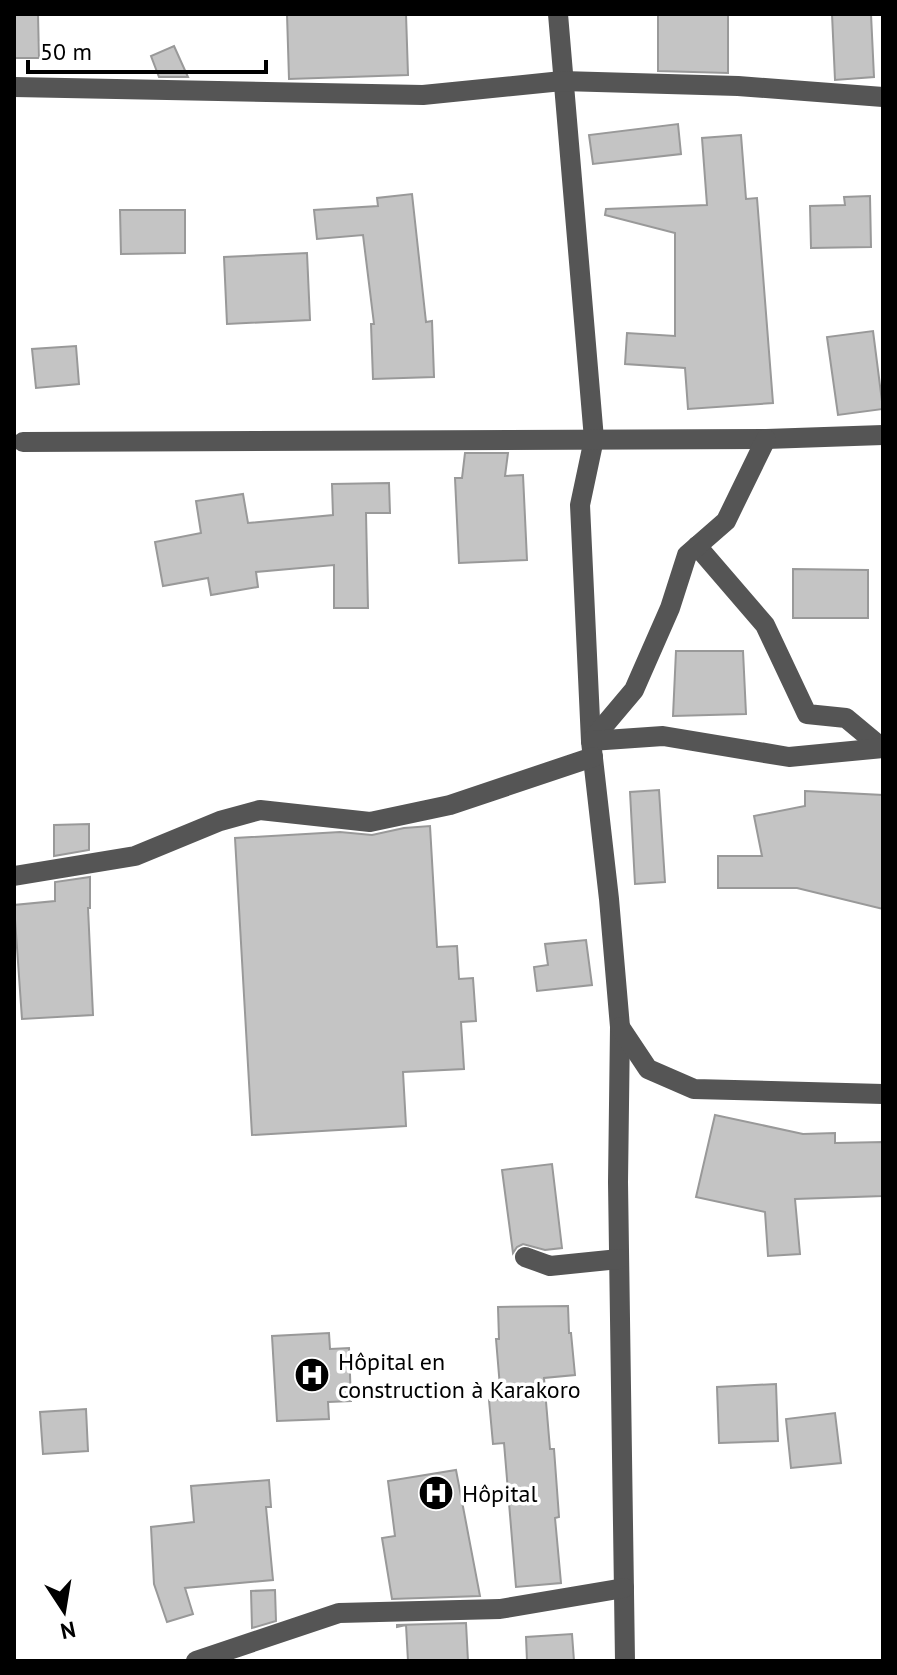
<svg xmlns="http://www.w3.org/2000/svg" width="897" height="1675" viewBox="0 0 897 1675" font-family="'PT Sans',sans-serif">
<style>
.building{fill:#c4c4c4;stroke:#999;stroke-width:2}
.lines{fill:none;stroke-linecap:round;stroke-linejoin:round}
.minor{stroke:#555;stroke-width:20}
.labels{text-anchor:middle;dominant-baseline:central;stroke-width:7;stroke-linejoin:round;paint-order:stroke}
.poi-label{font-size:24px;fill:#000;stroke:#fff;text-anchor:start}
</style>
<rect width="100%" height="100%" fill="#fff"/>
<g class="building">
<polygon points="14,14 38,14 39,58 14,58"/>
<polygon points="287,14 406,14 408,75 289,79"/>
<polygon points="658,14 728,14 728,73 658,71"/>
<polygon points="832,14 871,14 874,77 835,80"/>
<polygon points="174,46 188,77 159,77 151,56"/>
<polygon points="678,124 681,154 593,164 589,135"/>
<polygon points="741,135 746,199 757,198 773,403 688,409 685,368 625,364 627,333 675,336 675,233 605,215 606,209 707,205 702,138"/>
<polygon points="412,194 426,322 432,321 434,377 373,379 371,324 374,324 363,235 317,239 314,210 378,206 377,198"/>
<polygon points="870,196 871,247 811,248 810,206 845,205 844,197"/>
<polygon points="120,210 185,210 185,253 121,254"/>
<polygon points="307,253 310,320 227,324 224,257"/>
<polygon points="873,331 883,409 838,415 827,337"/>
<polygon points="76,346 79,384 36,388 32,349"/>
<polygon points="465,453 508,453 505,476 523,475 527,560 459,563 455,478 462,478"/>
<polygon points="389,483 390,513 366,513 368,608 334,608 334,565 256,572 258,587 211,595 208,578 163,586 155,542 201,533 196,501 243,494 248,523 333,515 332,484"/>
<polygon points="793,569 868,570 868,618 793,618"/>
<polygon points="676,651 743,651 746,714 673,716"/>
<polygon points="659,790 665,882 635,884 630,792"/>
<polygon points="805,791 883,795 883,909 797,888 718,888 718,856 762,856 754,816 805,806"/>
<polygon points="89,824 89,850 54,856 54,825"/>
<polygon points="430,826 437,947 457,946 459,979 473,978 476,1021 461,1022 464,1069 403,1072 406,1126 252,1135 235,838 340,832 372,835 404,828"/>
<polygon points="90,877 90,908 88,908 93,1015 22,1019 14,905 55,901 55,882"/>
<polygon points="586,940 592,985 537,991 534,967 548,965 545,944"/>
<polygon points="715,1115 803,1134 835,1133 835,1143 883,1142 883,1196 795,1199 800,1254 768,1256 765,1212 696,1197"/>
<polygon points="552,1164 562,1248 545,1250 523,1244 517,1247 513,1253 502,1170"/>
<polygon points="568,1306 569,1333 571,1333 575,1375 544,1378 550,1449 554,1449 559,1517 555,1518 561,1583 516,1587 504,1443 493,1444 489,1400 501,1399 496,1339 499,1339 498,1307"/>
<polygon points="329,1333 330,1349 349,1348 351,1401 328,1402 329,1419 277,1421 272,1336"/>
<polygon points="776,1384 778,1441 719,1443 717,1387"/>
<polygon points="86,1409 88,1451 43,1454 40,1412"/>
<polygon points="835,1413 841,1463 791,1468 786,1419"/>
<polygon points="456,1470 480,1596 392,1599 382,1538 395,1536 388,1481"/>
<polygon points="269,1480 271,1507 266,1507 273,1580 185,1588 193,1614 167,1622 154,1584 151,1527 194,1522 191,1486"/>
<polygon points="275,1590 276,1621 252,1628 251,1591"/>
<polygon points="466,1623 468,1661 408,1661 406,1625 397,1627 397,1625"/>
<polygon points="572,1634 574,1661 527,1661 526,1637"/>
</g>
<g class="lines">
<g class="minor">
<polyline points="558,14 594,439 580,505 591,741 609,899 620,1027 618,1182 625,1661"/>
<polyline points="14,87 423,95 562,81 738,86 883,97"/>
<polyline points="23,442 766,439 883,435"/>
<polyline points="697,546 765,625 807,714 846,718 882,748"/>
<polyline points="591,741 634,690 670,608 687,555 726,521 766,439"/>
<polyline points="591,741 663,736 789,757 883,748"/>
<polyline points="14,876 135,856 220,821 260,810 370,822 450,805 593,757"/>
<polyline points="620,1027 648,1069 694,1089 883,1094"/>
<polyline points="525,1257 550,1266 619,1259"/>
<polyline points="196,1661 339,1613 500,1609 624,1588"/>
</g>
</g>
<defs>
<symbol id="hospital-disc" viewBox="-11 -11 22 22"><circle r="9.5" fill="#000" stroke="#fff"/><path d="M-5-5h3v3.5h4V-5h3V5h-3V1.5h-4V5h-3Z" fill="#fff"/></symbol>
</defs>
<g fill-rule="evenodd">
<use href="#hospital-disc" x="292" y="1355" width="40" height="40"/>
<use href="#hospital-disc" x="416" y="1473" width="40" height="40"/>
</g>
<g class="labels">
<g class="poi-label">
<text x="338" y="1361">Hôpital en<tspan x="338" dy="28">construction à Karakoro</tspan></text>
<text x="462" y="1493">Hôpital</text>
</g>
</g>
<rect width="897" height="1675" fill="none" stroke="#000000" stroke-width="32"/>
<g transform="translate(64 1611) rotate(168)" stroke="#ffffff" stroke-width="6" paint-order="stroke">
<path d="M0-6L14 30L0 20L-14 30Z" fill="#000000"/>
<text y="-12" font-size="22" font-weight="bold" text-anchor="middle" fill="#000000">N</text>
</g>
<path d="M28 60v12h238v-12" fill="none" stroke="#000000" stroke-width="4"/>
<text x="40" y="60" font-size="24" fill="#000000" stroke="#ffffff" stroke-width="6" paint-order="stroke">50 m</text>
</svg>
